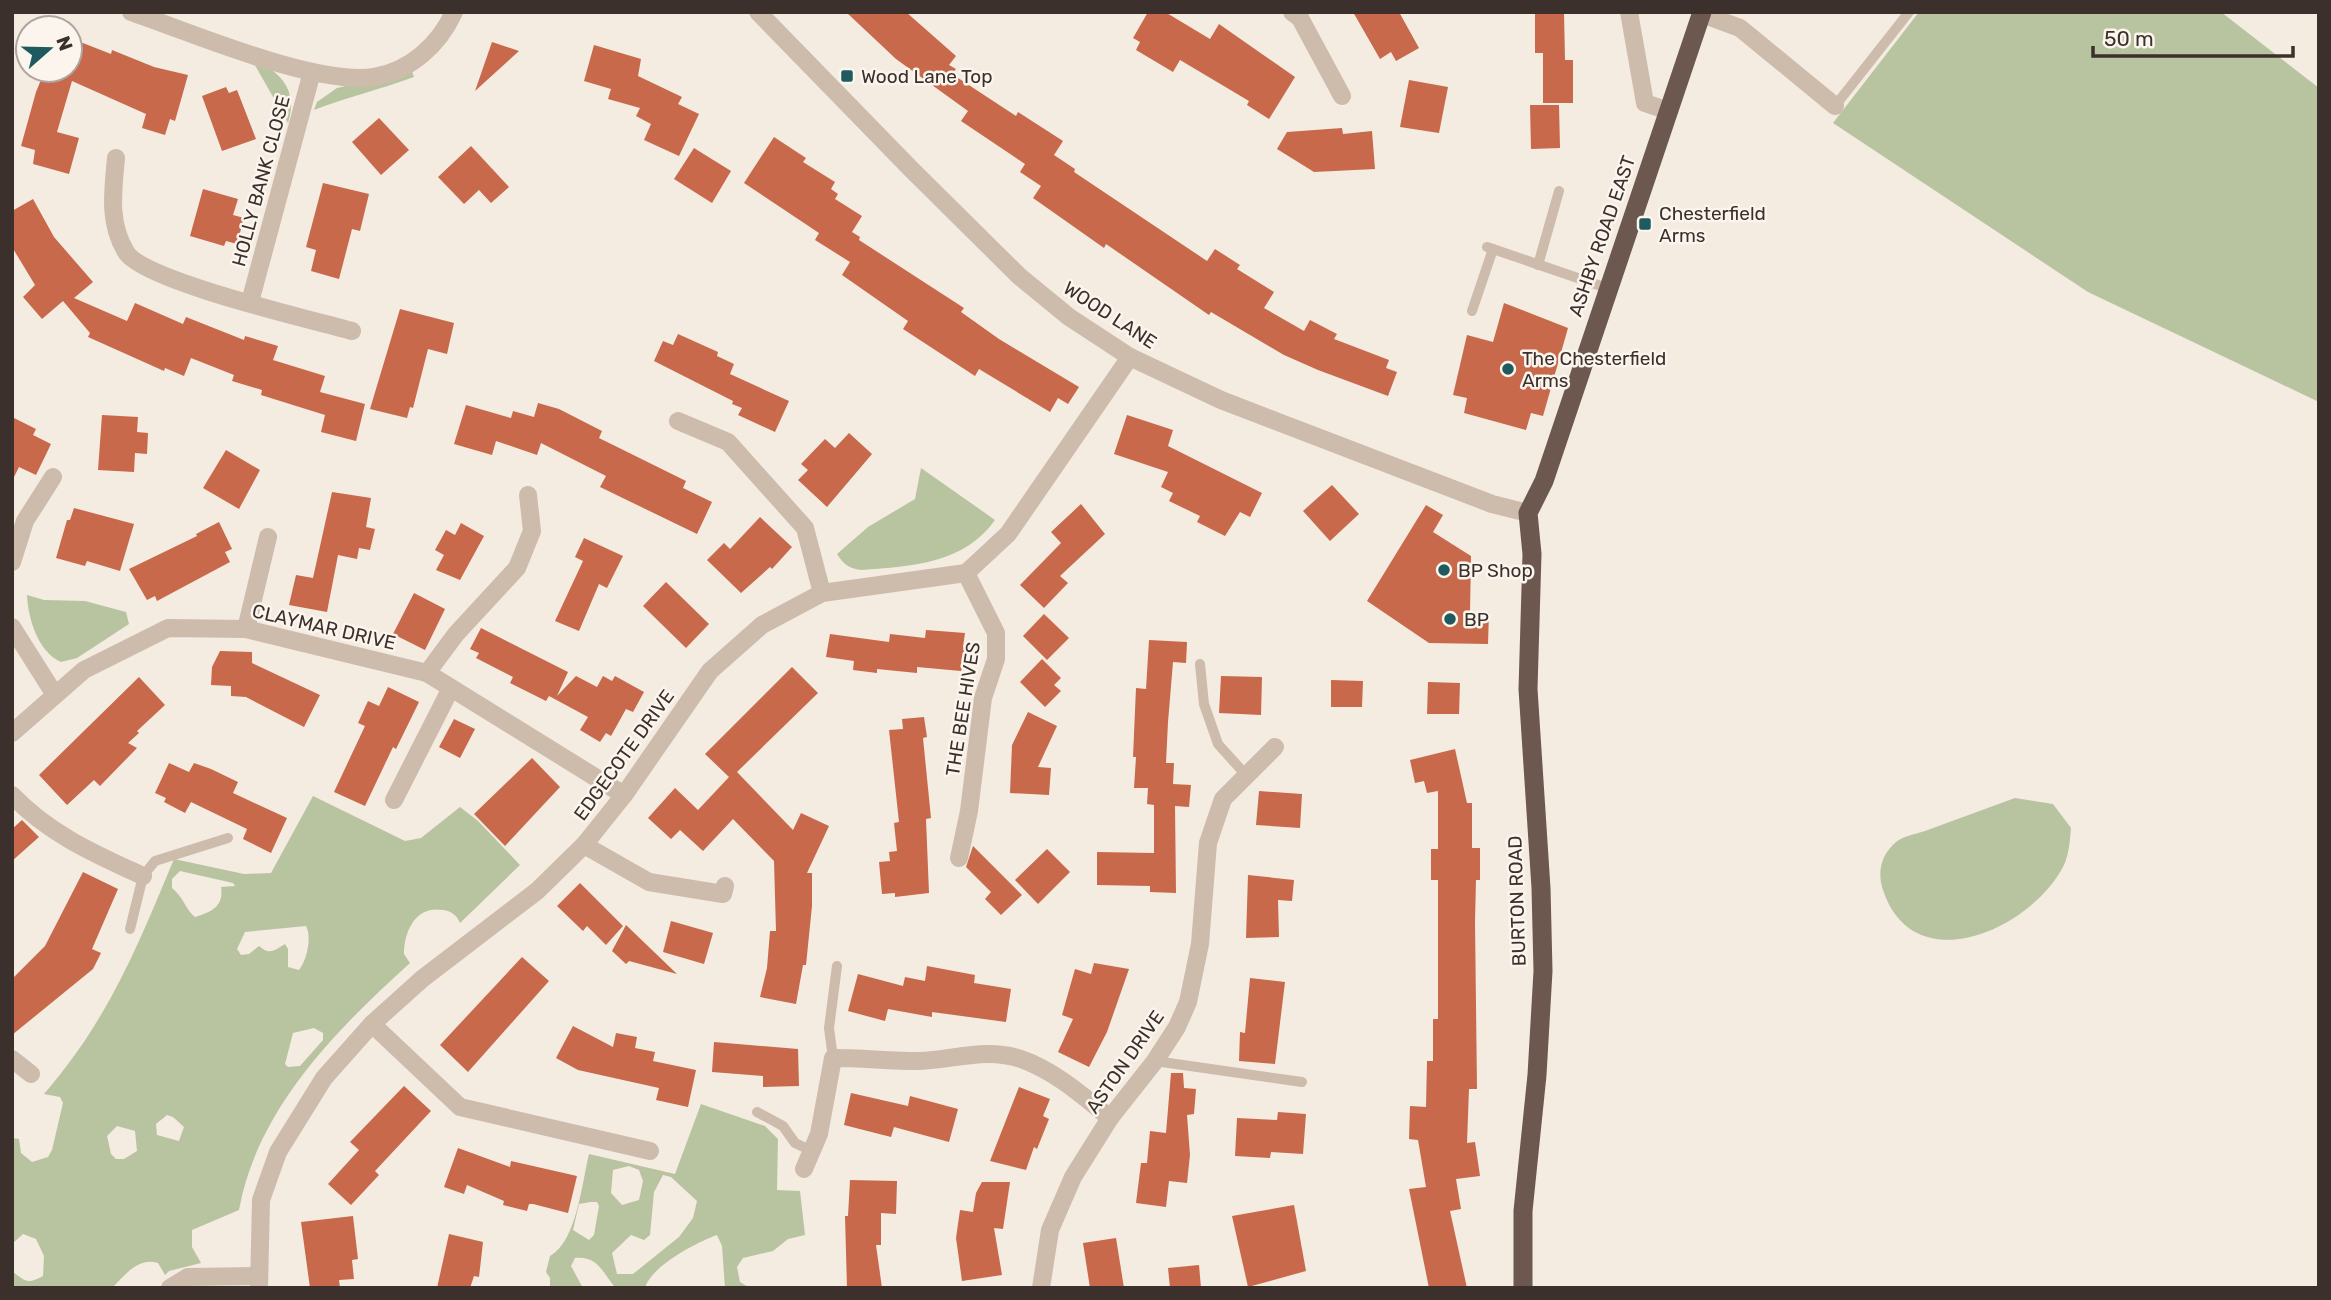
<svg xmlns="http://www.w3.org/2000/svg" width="2331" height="1300" viewBox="0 0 2331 1300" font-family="Rubik,sans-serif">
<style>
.green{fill:#b8c4a0;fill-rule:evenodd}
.building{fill:#c8694b}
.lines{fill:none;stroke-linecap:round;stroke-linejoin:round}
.service{stroke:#cdbbac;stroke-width:10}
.minor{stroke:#cdbbac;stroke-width:18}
.tertiary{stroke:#cdbbac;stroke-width:18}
.trunk{stroke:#6c584f;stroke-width:19}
.poi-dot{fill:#1f5a5e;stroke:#fbf5ee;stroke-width:2.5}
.labels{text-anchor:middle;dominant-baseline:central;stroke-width:5;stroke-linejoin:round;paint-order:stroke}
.poi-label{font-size:19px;fill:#3b302b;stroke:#fbf5ee;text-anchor:start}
.street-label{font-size:19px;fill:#3b302b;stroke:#fbf5ee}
</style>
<rect width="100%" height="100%" fill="#f4ebe1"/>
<g class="green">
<polygon points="1919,12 2221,12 2319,88 2319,402 2088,292 1833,123"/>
<path d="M252,60c29,11 46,30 36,63z"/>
<path d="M412,71l2,6c-33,12 -66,20 -100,33l3,-8 20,-14z"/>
<path d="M921,468l74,52c-31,44 -83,46 -133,50 -12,-1 -19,-6 -25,-16l31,-27 47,-28z"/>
<path d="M27,595l17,5 41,1 41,11 3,12 -52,34 -16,4c-23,-10 -33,-44 -34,-67z"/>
<path d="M313,796l92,45 16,-3 39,-31 18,14 42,44 -60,58c-3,-8 -9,-12 -17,-13 -27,-5 -39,21 -39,44l6,9c-73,66 -153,146 -171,247l-47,20v17l9,16 -32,8 -4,4 -7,-12c-20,-6 -33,12 -46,25h-100v-17c13,10 15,14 31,5l1,-20 -8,-17 -13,-5 -11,10v-106l7,1 2,14 11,9 16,-5 4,-7 11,-47 -3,-6 -16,-3c64,-74 93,-146 130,-235l70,15 27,-1zM180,871l53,12 2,3 -14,1c3,19 -9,25 -26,30 -9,-7 -11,-19 -23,-29v-9zM306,926c6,11 1,34 -7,44l-11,-3v-18l-3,-5c-11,7 -16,11 -26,2l-10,8 -8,1 -4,-6 8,-17zM314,1028l9,5v7l-23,26 -12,1 -3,-3 8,-31zM167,1115l6,2 11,10 -5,14 -22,-6 -1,-11zM117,1126l18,5 2,20 -13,8h-8l-5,-5 -4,-18z"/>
<path d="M2015,798l38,6 18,24c-1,12 -2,26 -7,37 -32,64 -150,118 -181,25 -6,-18 -2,-35 13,-48 7,-6 20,-8 29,-11 30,-11 60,-22 90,-33z"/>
<path d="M701,1104l64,22 13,13 -1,51 23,1 5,44 -17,4 -15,12 -30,7 -6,9 3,15 10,6h-25l-3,-42 -5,-11c-20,7 -66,31 -72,53l-31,-2c-12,-15 -17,-30 -39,-28l-4,8 12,22h-33v-10l-4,-6 4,-16c27,-15 32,-74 39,-102l86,20zM629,1166l10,4 4,11 -4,19 -17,5 -11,-12 2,-23zM663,1175l8,2 26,24 -4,17 -14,19 -46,37h-16l-5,-21 19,-18 13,5 6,-5 4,-43zM590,1202h7l2,4 -5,29 -5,5 -16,-10 6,-26z"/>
</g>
<g class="building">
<polygon points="846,12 906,12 956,56 949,65 956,69 952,74 1016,116 1018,112 1063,141 1054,155 1075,169 1074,172 1207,261 1215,249 1240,265 1237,269 1274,292 1264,308 1304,331 1310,320 1337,334 1334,339 1389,360 1386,368 1397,372 1388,396 1318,370 1284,355 1211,312 1209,315 1106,244 1104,248 1033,198 1041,186 1020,172 1025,164 961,121 968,111 896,59"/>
<polygon points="1148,12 1165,12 1210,39 1219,24 1295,77 1269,119 1247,105 1249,101 1180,60 1173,72 1136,50 1140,42 1133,38"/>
<polygon points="1353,12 1399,12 1419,48 1396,61 1391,52 1380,59"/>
<polygon points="1535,12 1564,12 1565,60 1573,60 1573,103 1543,103 1543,53 1535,53"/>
<polygon points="70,38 111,54 112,50 154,67 188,75 175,121 170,119 165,135 142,128 146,114 72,81 57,132 79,138 69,174 33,164 35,150 21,146 36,92 45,70 70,70"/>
<polygon points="492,42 519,51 475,91"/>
<polygon points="594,45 641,59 638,76 682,97 678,104 699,114 679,156 644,140 651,124 636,116 640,108 608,99 611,89 584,81"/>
<polygon points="1409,80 1448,87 1439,133 1400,127"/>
<polygon points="226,87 229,93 237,90 256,139 222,151 202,96"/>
<polygon points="1530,105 1559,105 1560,148 1531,149"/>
<polygon points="379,118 409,150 381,175 352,142"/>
<polygon points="1342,128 1343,134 1372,131 1375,169 1314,172 1277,149 1287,132"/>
<polygon points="774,137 806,158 803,162 835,182 831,189 838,194 835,199 862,216 852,232 860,237 859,240 964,308 961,312 999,339 1079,387 1068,404 1058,398 1050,412 979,369 975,376 903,329 908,321 842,275 850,262 815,240 819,233 744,183"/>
<polygon points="471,146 509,187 491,203 479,190 464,204 438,177"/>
<polygon points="694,148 731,171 712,203 674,179"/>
<polygon points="323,183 369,194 360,231 352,229 339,279 311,271 316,250 306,247"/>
<polygon points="203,189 238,199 233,215 244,218 237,244 226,241 224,246 190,236"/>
<polygon points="33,199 54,237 93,282 74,298 127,321 135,303 183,324 186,317 244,340 245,336 278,346 273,360 325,376 320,392 365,404 356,441 321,432 325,415 261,395 262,390 232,381 234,375 191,358 184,376 165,368 164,371 88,337 90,333 63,301 42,319 23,297 35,285 12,247 12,211"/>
<polygon points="1504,303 1568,328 1543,416 1531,413 1526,430 1464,413 1467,398 1453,395 1467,335 1493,342"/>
<polygon points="400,309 454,323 447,354 428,349 413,408 410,407 407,418 370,409"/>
<polygon points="678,334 718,352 717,356 734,364 730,374 789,401 775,432 738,415 742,408 732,404 733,401 654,361 663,341 673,345"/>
<polygon points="538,403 559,409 602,431 599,438 686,481 683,488 712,502 697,534 600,487 606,476 541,443 537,455 496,441 492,455 454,444 466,405 511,418 513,411 534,417"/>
<polygon points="102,415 138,417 137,432 148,433 147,454 135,453 134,472 98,470"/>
<polygon points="1127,415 1173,430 1168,446 1262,493 1250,517 1240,512 1225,536 1197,522 1200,516 1169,501 1173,493 1161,487 1168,472 1114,454"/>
<polygon points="12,417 36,429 33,435 51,444 36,475 19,467 12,481"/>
<polygon points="849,433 872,454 827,507 798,480 808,470 801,464 825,439 835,448"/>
<polygon points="226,450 260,470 239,509 203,488"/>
<polygon points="1332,485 1359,514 1330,541 1303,511"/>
<polygon points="332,492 371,498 366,527 375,529 370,550 359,548 357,559 338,555 327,612 289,605 296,575 313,578"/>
<polygon points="1081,504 1105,534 1060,576 1068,583 1044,608 1020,585 1061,543 1051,532"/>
<polygon points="1426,505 1443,515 1433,532 1471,556 1470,612 1489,612 1488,644 1429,643 1367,601"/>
<polygon points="74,508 134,524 120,571 87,561 85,566 56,558 67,520 70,520"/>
<polygon points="760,517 792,547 772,569 770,567 741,593 707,560 724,543 730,549"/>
<polygon points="219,522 232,549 225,552 230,562 157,601 155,596 147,600 129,569 197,536 196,534"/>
<polygon points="461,523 484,536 460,580 436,570 444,555 435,550 446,530 455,535"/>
<polygon points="584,538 623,556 607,588 599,584 579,631 555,621 583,561 575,557"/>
<polygon points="666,582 709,624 686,648 643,606"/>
<polygon points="414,593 445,609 425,650 393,634"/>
<polygon points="1044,614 1069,638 1047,660 1023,636"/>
<polygon points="481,628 568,672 557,696 576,676 597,687 603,676 612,681 615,676 644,692 633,712 626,709 611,736 606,733 600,742 580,730 588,717 549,696 546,701 510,683 513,677 476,658 479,653 470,649"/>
<polygon points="926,630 965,633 963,647 968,648 966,669 962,668 961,671 917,667 917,673 877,669 877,673 853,670 854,661 826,657 830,634 889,642 890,634 925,638"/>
<polygon points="1149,640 1187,642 1186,663 1173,662 1168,722 1166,763 1174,763 1173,784 1191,785 1189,807 1175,806 1176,893 1150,892 1150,886 1097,885 1097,852 1154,853 1154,805 1147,804 1148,788 1134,788 1136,757 1133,757 1136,688 1146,689"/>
<polygon points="220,651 252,652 252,663 320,695 304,727 246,697 231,696 231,686 211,685 212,667"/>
<polygon points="1042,659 1061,678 1054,685 1061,691 1045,707 1020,682"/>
<polygon points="792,667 818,693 737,772 793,830 801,813 829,826 807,873 812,873 812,906 806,965 803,965 796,1004 760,997 767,968 770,931 776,931 774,861 733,819 703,851 680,830 671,839 648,818 675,788 698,810 729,777 705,754"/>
<polygon points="1221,676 1262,677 1261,715 1219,713"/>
<polygon points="139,677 165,705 137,731 139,733 128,743 137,748 100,786 94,780 67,805 39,775"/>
<polygon points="1331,680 1363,681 1362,707 1331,707"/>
<polygon points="1428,682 1460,683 1459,714 1427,714"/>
<polygon points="388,687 419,702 396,749 393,747 365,806 334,792 365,726 358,723 368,701 379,706"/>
<polygon points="1028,712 1057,726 1038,767 1051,768 1049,795 1010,793 1012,745"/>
<polygon points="924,717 927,737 923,738 931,818 926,819 929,893 895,897 895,893 882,894 879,862 890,861 889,852 897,851 894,823 899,822 889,730 903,729 902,719"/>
<polygon points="454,719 475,729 460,758 439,747"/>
<polygon points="1455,749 1467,803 1472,803 1472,848 1480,848 1480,880 1476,880 1475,922 1477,1089 1469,1089 1467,1143 1475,1142 1480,1176 1456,1179 1461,1209 1450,1211 1467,1288 1429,1288 1409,1189 1426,1187 1418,1140 1409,1139 1410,1106 1426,1107 1427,1061 1433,1061 1433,1019 1438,1019 1438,880 1431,880 1431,849 1438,849 1438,791 1427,793 1424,781 1415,783 1410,760"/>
<polygon points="532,758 560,787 505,846 474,814"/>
<polygon points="169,763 189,772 194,763 211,769 238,782 233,793 287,818 271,853 243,839 247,829 191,802 185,813 164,802 166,798 155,793"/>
<polygon points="1259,791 1302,794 1300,828 1256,825"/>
<polygon points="22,820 39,837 12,861 12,829"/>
<polygon points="973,846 1022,895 1001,915 985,899 991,892 966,867"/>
<polygon points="1047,849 1070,872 1038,904 1015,880"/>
<polygon points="83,872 118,889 92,949 101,953 93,969 12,1035 12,979 45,946"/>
<polygon points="1248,875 1294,880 1292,901 1278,900 1279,937 1246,938"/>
<polygon points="580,883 623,926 606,945 587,926 583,931 557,906"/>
<polygon points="671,921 713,933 704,964 663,952"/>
<polygon points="626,925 677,974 629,961 626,964 612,951"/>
<polygon points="522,957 549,981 468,1072 440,1045"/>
<polygon points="1094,963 1129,969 1107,1032 1089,1067 1058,1052 1073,1019 1062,1015 1075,969 1091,974"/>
<polygon points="927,966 975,975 974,983 1011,989 1006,1022 932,1012 932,1017 888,1009 885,1021 848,1011 858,974 903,986 905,977 925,981"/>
<polygon points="1250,978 1285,982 1275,1064 1239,1061 1240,1032 1245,1033"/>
<polygon points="573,1026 613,1047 616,1033 637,1037 635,1048 655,1052 653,1061 696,1070 688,1107 656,1100 659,1088 578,1070 556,1058"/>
<polygon points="714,1042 798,1049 799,1086 763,1087 763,1076 712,1072"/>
<polygon points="1171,1073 1183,1073 1184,1088 1196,1089 1194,1114 1187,1115 1190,1155 1187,1183 1169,1181 1166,1207 1136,1203 1141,1163 1147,1163 1150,1131 1166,1133"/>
<polygon points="404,1086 431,1111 375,1171 379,1175 351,1205 328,1184 359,1150 350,1142"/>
<polygon points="1019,1087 1050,1099 1043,1116 1049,1119 1037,1149 1034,1147 1026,1170 990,1161"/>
<polygon points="851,1093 908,1106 910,1096 958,1109 949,1142 894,1127 891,1137 844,1125"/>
<polygon points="1278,1112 1306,1114 1303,1154 1271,1152 1270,1158 1235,1156 1237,1118 1277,1120"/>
<polygon points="458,1148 510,1167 511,1161 577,1176 568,1213 533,1204 529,1204 527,1211 503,1205 504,1201 467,1185 464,1194 444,1187"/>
<polygon points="850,1180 897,1181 896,1214 881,1213 881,1245 876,1245 882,1288 847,1288 845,1216 848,1216"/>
<polygon points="982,1182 1010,1182 1003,1229 994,1228 1002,1275 962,1281 956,1238 960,1210 973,1212 976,1193"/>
<polygon points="1294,1205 1306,1271 1248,1287 1232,1216"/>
<polygon points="353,1216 358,1259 352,1260 354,1279 339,1280 340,1288 310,1288 301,1222"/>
<polygon points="449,1234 483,1242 479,1277 474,1276 470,1288 437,1288"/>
<polygon points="1116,1238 1124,1288 1090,1288 1083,1243"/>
<polygon points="1199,1265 1201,1288 1170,1288 1168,1268"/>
</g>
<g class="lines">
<g class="service">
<polyline points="1835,106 1909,12"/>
<polyline points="1487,247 1607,288"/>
<polyline points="1538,265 1559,191"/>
<polyline points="1472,311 1493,249"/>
<polyline points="1200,664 1204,704 1218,744 1245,774"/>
<polyline points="130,929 143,876 155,861 228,838"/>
<polyline points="833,1058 829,1028 837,966"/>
<polyline points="1155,1061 1302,1082"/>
<polyline points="757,1112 783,1126 795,1143 812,1151"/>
</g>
<g class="minor">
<path d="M131,12c59,20 184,74 243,65 36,-6 65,-32 80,-65"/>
<polyline points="1292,12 1300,18 1342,96"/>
<polyline points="1629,12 1645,103 1669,111"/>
<polyline points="1702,14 1740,28 1835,106"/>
<path d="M116,158c-3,33 -8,65 10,94 17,29 187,68 226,79"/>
<polyline points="250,302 312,72"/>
<polyline points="678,421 728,442 805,528 822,593"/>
<polyline points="12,562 25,521 53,477"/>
<polyline points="12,627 55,695"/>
<polyline points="246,629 268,537"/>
<polyline points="427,673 456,634 517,568 532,531 528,495"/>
<polyline points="12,733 84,670 168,628 246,629 427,673 624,795"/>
<path d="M12,795c37,39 83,59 131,81"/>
<polyline points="394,800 451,688"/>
<polyline points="584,845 649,882 723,894 725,886"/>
<polyline points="959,858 969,811 983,698 996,659 996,633 966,573"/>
<polyline points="372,1024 460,1107 650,1151"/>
<polyline points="12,1059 31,1074"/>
<path d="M804,1169l15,-35 14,-76c28,0 57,3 86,3 35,-1 67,-14 102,-2 34,12 62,37 89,59"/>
<polyline points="170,1288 188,1277 258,1276"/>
<polyline points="259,1288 261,1200 278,1152 324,1078 372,1024 422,979 537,891 584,845 624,795 710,671 762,625 822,593 966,573 1008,534 1130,357"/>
<polyline points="1041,1288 1050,1230 1073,1177 1110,1118 1155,1061 1177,1027 1188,1002 1200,944 1208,843 1223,799 1275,747"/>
</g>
<polyline class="tertiary" points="758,12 911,169 1019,276 1069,317 1130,357 1221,400 1492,504 1528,513"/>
<polyline class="trunk" points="1523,1288 1523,1211 1537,1075 1543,971 1541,888 1528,689 1532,554 1528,513 1544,481 1702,12"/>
</g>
<g class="poi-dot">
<rect x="840" y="69" width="14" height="14" rx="3.5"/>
<rect x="1638" y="217" width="14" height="14" rx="3.5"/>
<circle cx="1508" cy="369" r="7"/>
<circle cx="1444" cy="570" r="7"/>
<circle cx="1450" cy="619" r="7"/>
</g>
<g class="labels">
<g class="poi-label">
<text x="861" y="76">Wood Lane Top</text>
<text x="1659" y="213">Chesterfield<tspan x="1659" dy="22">Arms</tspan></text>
<text x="1522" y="358">The Chesterfield<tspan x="1522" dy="22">Arms</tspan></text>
<text x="1458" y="570">BP Shop</text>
<text x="1464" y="619">BP</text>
</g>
<g class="street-label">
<text transform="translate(261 181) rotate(-75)">HOLLY BANK CLOSE</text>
<text transform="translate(1602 236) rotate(-71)">ASHBY ROAD EAST</text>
<text transform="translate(1110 315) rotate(33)">WOOD LANE</text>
<text transform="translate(324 627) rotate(13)">CLAYMAR DRIVE</text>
<text transform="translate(963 709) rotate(-81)">THE BEE HIVES</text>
<text transform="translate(624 755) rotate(-54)">EDGECOTE DRIVE</text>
<text transform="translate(1517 901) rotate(-92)">BURTON ROAD</text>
<text transform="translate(1125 1062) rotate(-55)">ASTON DRIVE</text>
</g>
</g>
<rect width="2331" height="1300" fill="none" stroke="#3b302b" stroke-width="28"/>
<g transform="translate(49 49) rotate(70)"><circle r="33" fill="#fbf5ee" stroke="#aea6a0" stroke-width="2"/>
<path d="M0-5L12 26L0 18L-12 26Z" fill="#1f5a5e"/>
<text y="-10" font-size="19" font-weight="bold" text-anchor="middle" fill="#3b302b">N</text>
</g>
<path d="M2093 46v10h200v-10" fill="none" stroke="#3b302b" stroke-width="3.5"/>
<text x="2104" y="46" font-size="21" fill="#3b302b" stroke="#fbf5ee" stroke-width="5" paint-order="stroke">50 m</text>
</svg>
